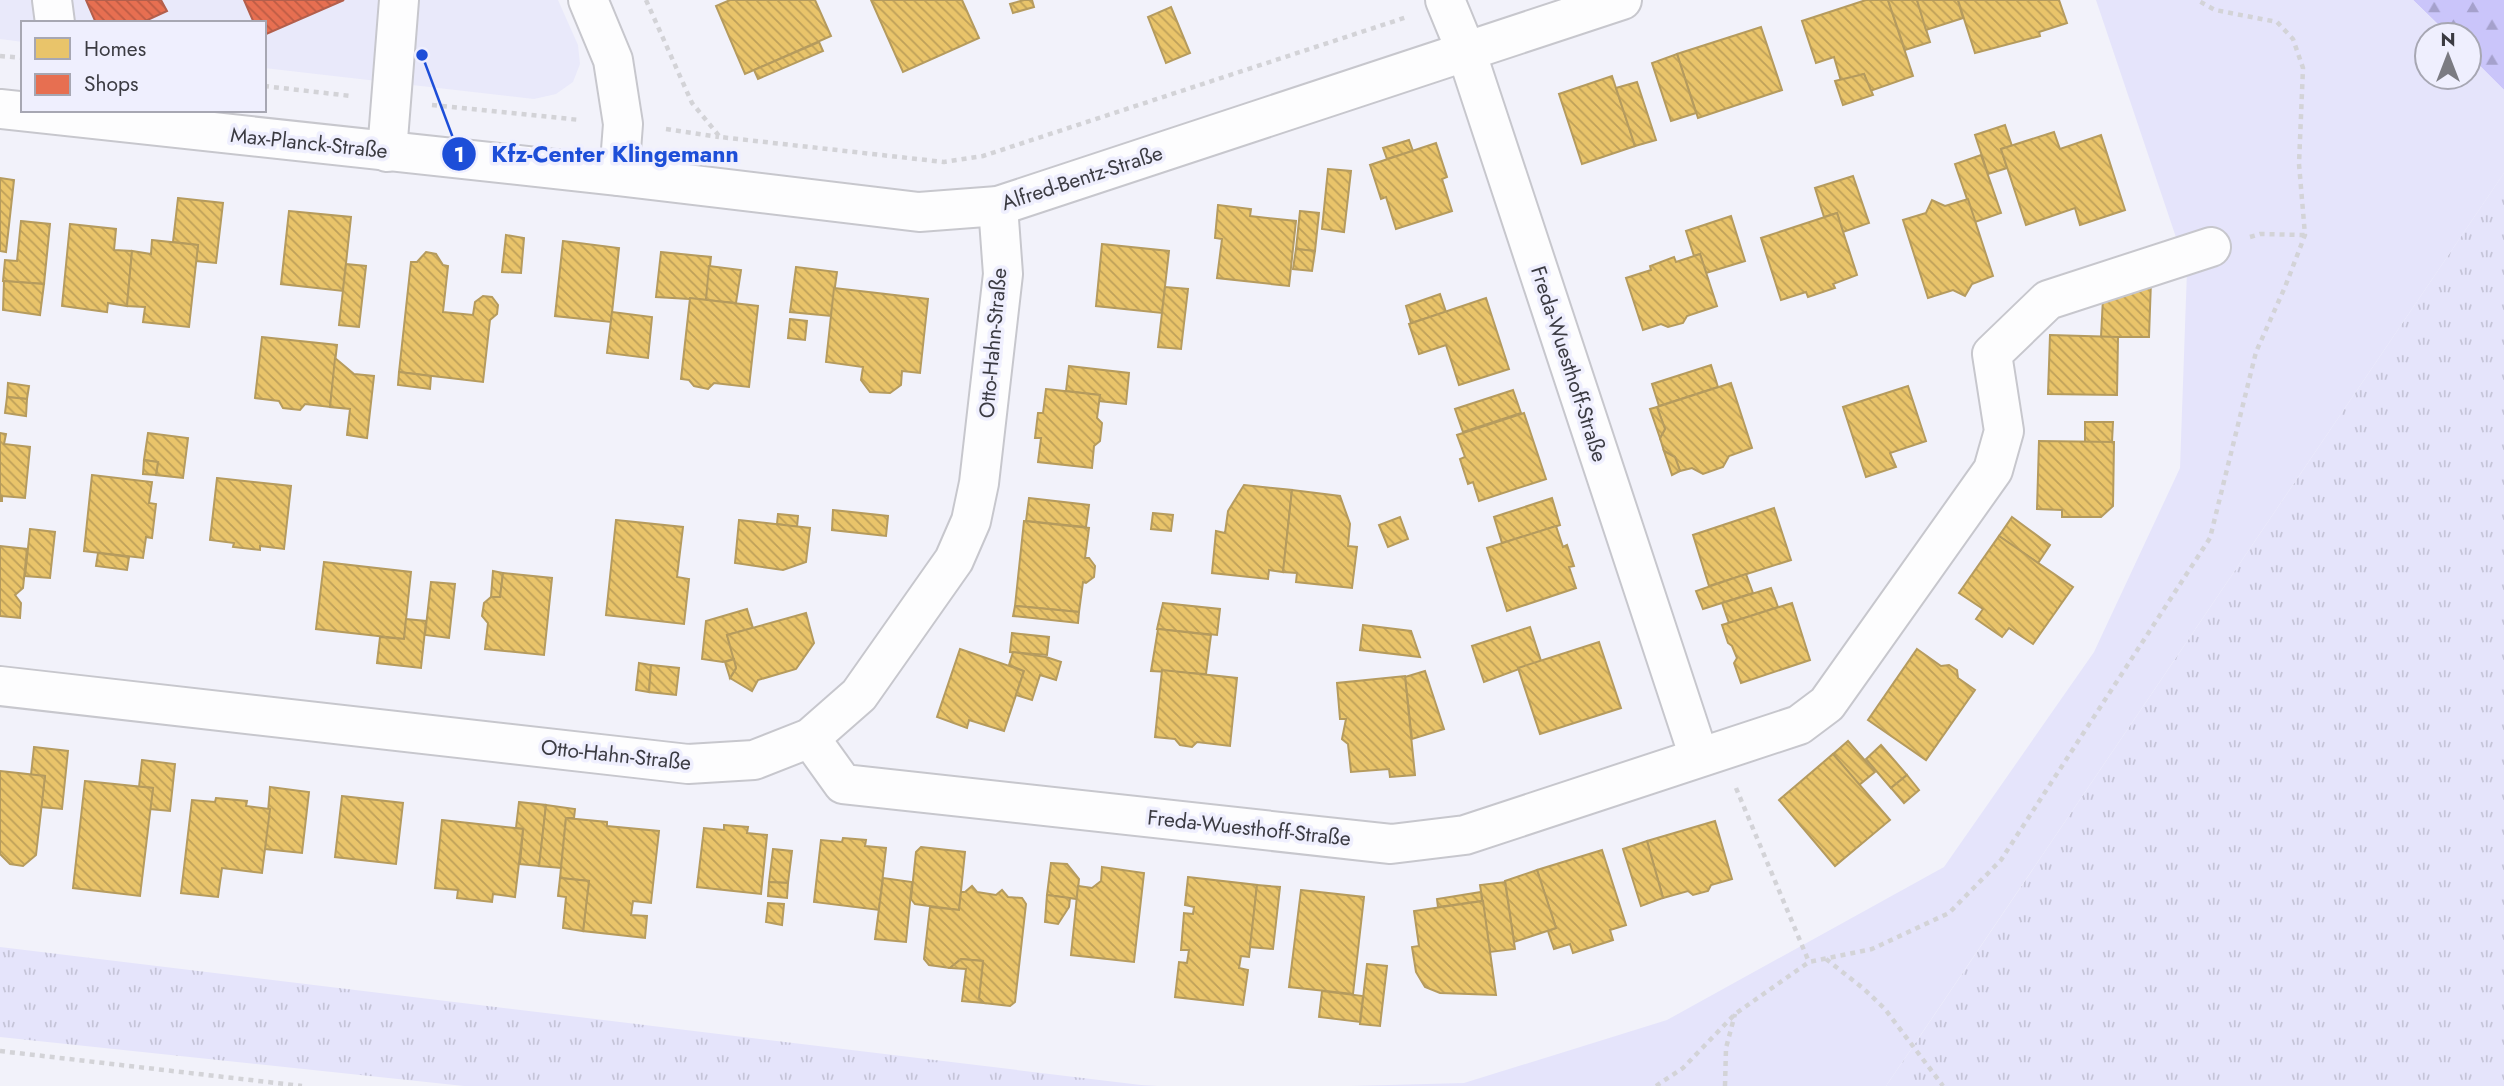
<svg xmlns="http://www.w3.org/2000/svg" width="2504" height="1086" viewBox="0 0 2504 1086" font-family="Jost,sans-serif">
<style>
.built{fill:#e9e9fa}
.grass{fill:url(#grass-tufts)}
.forest{fill:url(#forest-firs)}
.park{fill:#e5e4fb}
.homes{fill:url(#homes-back-hatch);stroke:#b59b5e;stroke-width:2}
.shops{fill:url(#shops-back-hatch);stroke:#b35f4c;stroke-width:2}
.lines{fill:none;stroke-linecap:round;stroke-linejoin:round}
.minor-casing{stroke:#c7c7cd;stroke-width:42}
.path{stroke:#d3d3d7;stroke-width:4.5;stroke-dasharray:5 5;stroke-linecap:butt}
.minor{stroke:#fdfdfe;stroke-width:38}
.labels{text-anchor:middle;dominant-baseline:central;stroke-width:7;stroke-linejoin:round;paint-order:stroke}
.street-label{font-size:21px;fill:#3b3b42;stroke:#efeffe}
.leader{fill:none;stroke:#1d4ed8;stroke-width:2.5}
.callout-dot{fill:#1d4ed8;stroke:#efeffe;stroke-width:2.5}
.mark-label{font-size:21px;text-anchor:middle;font-weight:bold;fill:#fff}
.callout-label{font-size:23px;text-anchor:middle;font-weight:bold;fill:#1d4ed8;stroke:#efeffe;stroke-width:7;stroke-linejoin:round;paint-order:stroke}
</style>
<defs>
<pattern id="grass-tufts" width="24" height="20" patternUnits="userSpaceOnUse" patternTransform="scale(1.75)"><rect width="24" height="20" fill="#e5e4fb"/><path d="M3 7l-1-3M5 7V3M7 7l1-3M15 17l-1-3M17 17v-4M19 17l1-3" fill="none" stroke="#c5c4d8"/></pattern>
<pattern id="forest-firs" width="22" height="20" patternUnits="userSpaceOnUse" patternTransform="scale(1.75)"><rect width="22" height="20" fill="#cac5fa"/><path d="M5 1l3.5 6h-7zM16 11l3.5 6h-7z" fill="#a5a1cc"/></pattern>
<pattern id="homes-back-hatch" width="6" height="6" patternUnits="userSpaceOnUse" patternTransform="scale(1.75)"><rect width="6" height="6" fill="#e9c46a"/><path d="M-1 5l2 2M0 0l6 6M5-1l2 2" fill="none" stroke="#bea059"/></pattern>
<pattern id="shops-back-hatch" width="6" height="6" patternUnits="userSpaceOnUse" patternTransform="scale(1.75)"><rect width="6" height="6" fill="#e76f51"/><path d="M-1 5l2 2M0 0l6 6M5-1l2 2" fill="none" stroke="#bc5c45"/></pattern>
</defs>
<rect width="100%" height="100%" fill="#f2f2fa"/>
<polygon class="built" points="0,0 558,0 578,45 580,64 573,82 556,94 534,99 264,68 264,23 23,23 23,42 0,39"/>
<g class="grass">
<polygon points="2504,173 2504,1086 1886,1086 1914,1045"/>
<polygon points="0,947 1141,1085 1158,1086 464,1086 0,1037"/>
</g>
<polygon class="forest" points="2413,0 2504,0 2504,90 2469,55 2469,35 2449,35"/>
<polygon class="park" points="2096,0 2413,0 2449,35 2427,35 2427,77 2469,77 2469,55 2504,90 2504,173 1886,1086 1351,1086 1464,1083 1667,1020 1944,867 2094,652 2180,468 2187,270"/>
<g class="homes">
<polygon points="730,0 815,0 831,36 745,74 716,6"/>
<polygon points="871,0 962,0 979,38 903,72"/>
<polygon points="1024,0 1032,0 1034,7 1013,13 1010,4"/>
<polygon points="1866,0 1888,0 1913,76 1870,91 1864,74 1841,81 1834,57 1816,63 1802,21"/>
<polygon points="1888,0 1917,0 1930,42 1905,50"/>
<polygon points="1917,0 1958,0 1963,18 1926,30"/>
<polygon points="1958,0 2059,0 2067,23 2039,32 2040,36 1975,53"/>
<polygon points="1171,7 1190,53 1166,63 1148,17"/>
<polygon points="1761,27 1782,90 1698,118 1677,54"/>
<polygon points="819,42 823,51 758,79 754,70"/>
<polygon points="1677,54 1696,113 1671,121 1652,63"/>
<polygon points="1864,74 1873,95 1843,105 1835,81"/>
<polygon points="1612,76 1635,146 1582,164 1559,94"/>
<polygon points="1637,82 1656,140 1635,146 1616,88"/>
<polygon points="2005,125 2012,146 2001,149 2007,168 1988,174 1975,135"/>
<polygon points="2054,132 2060,149 2101,135 2125,210 2080,225 2075,208 2026,225 2001,149"/>
<polygon points="1409,140 1413,151 1387,159 1383,148"/>
<polygon points="1436,143 1447,177 1442,179 1452,211 1396,229 1386,197 1381,199 1370,165"/>
<polygon points="1981,155 2001,213 1975,222 1955,164"/>
<polygon points="1328,169 1351,171 1344,232 1322,229"/>
<polygon points="1853,176 1869,223 1843,232 1837,213 1824,217 1815,188"/>
<polygon points="0,178 14,180 6,252 0,251"/>
<polygon points="178,198 223,203 216,263 196,261 198,245 173,242"/>
<polygon points="1968,199 1993,276 1972,284 1965,296 1953,290 1928,298 1903,220 1926,213 1932,200 1945,206"/>
<polygon points="1218,205 1251,209 1250,216 1296,221 1289,286 1217,278 1222,239 1215,238"/>
<polygon points="289,211 351,217 343,291 281,284"/>
<polygon points="1300,211 1319,213 1315,251 1296,249"/>
<polygon points="1837,213 1857,275 1833,284 1835,288 1808,297 1806,292 1781,300 1761,238"/>
<polygon points="1731,216 1745,261 1706,273 1700,254 1694,256 1686,231"/>
<polygon points="21,221 50,224 44,284 3,281 5,260 17,261"/>
<polygon points="70,224 116,229 114,250 132,251 127,306 108,303 107,312 62,306"/>
<polygon points="506,235 524,238 521,273 502,272"/>
<polygon points="152,240 198,245 189,327 143,322 145,307 127,306 132,251 151,254"/>
<polygon points="563,241 619,248 611,322 555,316"/>
<polygon points="1102,244 1169,251 1162,313 1096,306"/>
<polygon points="1296,249 1315,251 1312,271 1293,269"/>
<polygon points="426,252 436,254 443,265 448,266 443,312 473,315 475,302 483,296 492,297 498,305 497,314 490,320 483,382 399,372 411,262 417,262"/>
<polygon points="661,252 711,257 706,300 656,297"/>
<polygon points="1700,254 1717,306 1687,316 1683,323 1668,327 1661,324 1643,330 1626,278 1651,270 1650,266 1674,257 1676,262"/>
<polygon points="346,264 366,266 359,327 339,325"/>
<polygon points="709,266 741,270 736,303 706,300"/>
<polygon points="796,267 837,272 831,316 790,312"/>
<polygon points="4,281 44,284 40,315 3,310"/>
<polygon points="2151,281 2149,337 2101,337 2103,298"/>
<polygon points="1165,287 1188,289 1181,349 1158,347"/>
<polygon points="834,288 928,299 920,373 902,371 901,385 890,393 870,392 861,380 863,367 826,362"/>
<polygon points="1440,294 1446,312 1411,323 1406,306"/>
<polygon points="690,298 758,306 749,387 714,383 708,389 694,386 689,380 681,379"/>
<polygon points="1486,298 1509,369 1459,385 1446,345 1419,354 1409,324"/>
<polygon points="612,312 652,317 648,358 607,353"/>
<polygon points="790,319 807,321 805,340 788,338"/>
<polygon points="2050,335 2118,337 2117,395 2048,394"/>
<polygon points="262,337 337,345 330,407 305,404 300,410 283,408 279,401 255,398"/>
<polygon points="335,358 354,374 374,376 367,438 347,435 350,409 330,407"/>
<polygon points="1711,365 1718,387 1659,406 1652,384"/>
<polygon points="1069,366 1129,373 1126,404 1099,401 1100,395 1066,391"/>
<polygon points="399,372 431,376 430,389 398,385"/>
<polygon points="8,383 29,386 27,399 7,397"/>
<polygon points="1731,383 1752,448 1729,456 1723,467 1703,474 1692,468 1680,471 1675,457 1664,451 1660,438 1665,429 1657,407"/>
<polygon points="1908,386 1926,441 1890,453 1896,467 1866,477 1843,407"/>
<polygon points="1046,389 1100,395 1097,418 1102,423 1100,441 1094,446 1092,468 1038,462 1041,438 1035,438 1038,413 1043,413"/>
<polygon points="1513,390 1521,413 1463,432 1455,409"/>
<polygon points="7,397 27,399 26,416 5,413"/>
<polygon points="1657,407 1665,429 1660,438 1650,409"/>
<polygon points="1524,413 1546,479 1479,501 1473,482 1468,484 1460,459 1465,457 1457,435"/>
<polygon points="2085,422 2113,422 2112,442 2085,442"/>
<polygon points="0,433 6,434 4,444 30,447 25,498 2,496 2,501 0,501"/>
<polygon points="148,433 188,438 183,478 156,475 158,462 144,460"/>
<polygon points="2039,441 2114,442 2113,506 2101,517 2062,517 2062,510 2037,509"/>
<polygon points="1664,451 1675,457 1680,471 1672,475"/>
<polygon points="144,460 158,462 156,475 143,474"/>
<polygon points="92,475 152,482 149,503 156,504 152,538 146,537 143,558 84,551"/>
<polygon points="217,478 291,486 284,549 260,546 260,550 233,547 234,543 210,540"/>
<polygon points="1244,485 1292,490 1283,572 1269,570 1268,579 1212,573 1216,531 1225,533 1228,511"/>
<polygon points="1292,490 1340,496 1350,524 1348,546 1357,547 1352,588 1296,582 1297,573 1283,572"/>
<polygon points="1029,498 1089,505 1086,527 1026,521"/>
<polygon points="1552,498 1560,525 1502,543 1494,517"/>
<polygon points="1774,508 1791,560 1709,586 1693,535"/>
<polygon points="833,510 888,516 886,536 832,530"/>
<polygon points="1153,513 1173,515 1171,531 1151,529"/>
<polygon points="778,514 798,516 797,527 777,524"/>
<polygon points="1400,517 1408,539 1388,547 1379,525"/>
<polygon points="2012,517 2050,545 2038,563 1999,536"/>
<polygon points="616,520 683,527 677,577 689,579 684,624 606,615"/>
<polygon points="739,520 810,528 806,562 783,570 735,563"/>
<polygon points="1024,521 1089,528 1085,558 1089,558 1095,566 1094,577 1086,583 1083,582 1079,612 1015,606"/>
<polygon points="1556,526 1563,547 1567,545 1574,566 1569,567 1576,588 1507,611 1487,548"/>
<polygon points="30,529 55,532 50,578 25,576"/>
<polygon points="1999,536 2073,587 2033,644 2009,628 2002,637 1976,619 1983,609 1959,593"/>
<polygon points="0,546 27,549 23,588 15,595 21,603 20,618 0,616"/>
<polygon points="98,553 129,557 127,570 96,566"/>
<polygon points="324,562 411,572 404,639 316,629"/>
<polygon points="493,571 503,573 500,597 491,597"/>
<polygon points="503,573 552,578 544,655 485,649 488,623 482,616 484,603 491,597 500,597"/>
<polygon points="1746,574 1753,593 1703,609 1696,591"/>
<polygon points="431,582 455,584 449,638 425,635"/>
<polygon points="1771,588 1778,607 1729,623 1722,603"/>
<polygon points="1163,603 1220,609 1217,635 1157,629"/>
<polygon points="1792,603 1810,660 1741,683 1734,663 1737,658 1732,646 1728,643 1722,625"/>
<polygon points="1015,606 1079,612 1078,623 1013,616"/>
<polygon points="747,609 753,628 727,635 734,659 723,662 702,659 706,621"/>
<polygon points="806,613 814,643 796,669 758,680 752,691 730,678 736,668 727,635"/>
<polygon points="406,619 426,621 421,668 377,663 380,637 404,639"/>
<polygon points="1363,625 1411,631 1420,657 1360,650"/>
<polygon points="1530,627 1541,661 1484,682 1472,646"/>
<polygon points="1158,629 1211,635 1206,674 1151,671"/>
<polygon points="1012,633 1049,637 1047,655 1010,652"/>
<polygon points="1599,642 1621,708 1540,734 1518,668"/>
<polygon points="960,649 1024,671 1004,731 969,720 967,728 937,717"/>
<polygon points="1917,649 1941,666 1949,665 1957,670 1958,678 1975,690 1926,760 1868,720"/>
<polygon points="1013,652 1046,657 1061,662 1056,680 1040,675 1032,700 1016,695 1024,671 1009,665"/>
<polygon points="734,659 736,668 730,678 725,662"/>
<polygon points="639,663 651,665 649,692 636,690"/>
<polygon points="651,665 679,668 676,695 649,692"/>
<polygon points="1162,670 1237,678 1230,746 1197,742 1192,747 1180,745 1175,739 1155,737"/>
<polygon points="1425,671 1444,729 1412,739 1405,677"/>
<polygon points="1405,676 1415,775 1390,777 1389,769 1351,772 1348,744 1342,739 1346,719 1340,719 1337,683"/>
<polygon points="1848,741 1875,772 1859,785 1833,754"/>
<polygon points="1881,745 1907,775 1891,788 1866,759"/>
<polygon points="34,747 68,751 62,809 41,807 45,776 31,775"/>
<polygon points="1833,754 1890,820 1835,866 1779,800"/>
<polygon points="142,760 175,764 170,811 150,809 153,788 139,787"/>
<polygon points="0,771 45,776 36,855 23,866 10,864 0,854"/>
<polygon points="1907,775 1919,790 1904,803 1891,788"/>
<polygon points="85,781 153,788 140,896 73,888"/>
<polygon points="270,787 309,792 302,853 265,849"/>
<polygon points="342,796 403,803 396,864 335,857"/>
<polygon points="216,798 247,801 246,806 270,809 262,873 222,868 218,897 181,893 192,800 215,802"/>
<polygon points="519,802 546,805 539,866 520,864 523,829 516,828"/>
<polygon points="546,805 575,809 574,818 566,818 561,868 539,866"/>
<polygon points="566,818 607,822 607,826 659,831 651,903 633,901 631,915 647,916 645,938 583,931 589,881 560,878"/>
<polygon points="442,820 523,829 515,897 493,894 492,902 457,898 458,890 435,888"/>
<polygon points="1715,821 1732,879 1711,885 1708,891 1693,895 1688,891 1663,898 1647,841"/>
<polygon points="724,825 748,827 747,833 767,835 761,894 697,887 704,828 724,830"/>
<polygon points="843,838 866,840 865,846 886,848 879,910 814,902 821,840 842,842"/>
<polygon points="1647,841 1663,898 1641,906 1623,849"/>
<polygon points="921,847 965,852 959,910 915,904 911,899 916,852"/>
<polygon points="773,849 792,851 788,883 769,882"/>
<polygon points="1602,850 1626,925 1610,930 1613,940 1573,953 1570,944 1554,949 1548,931 1556,928 1537,870"/>
<polygon points="1051,863 1067,864 1079,879 1077,899 1047,895"/>
<polygon points="1102,867 1144,873 1134,962 1071,955 1078,886 1092,888 1101,881"/>
<polygon points="1537,870 1556,928 1514,942 1505,881"/>
<polygon points="1188,877 1257,885 1249,957 1241,956 1239,968 1248,970 1243,1005 1175,997 1179,962 1187,963 1189,950 1181,950 1184,913 1193,914 1194,907 1185,905"/>
<polygon points="560,878 589,881 583,931 563,928 566,897 558,896"/>
<polygon points="883,878 912,882 906,942 875,939"/>
<polygon points="769,882 788,883 787,898 768,896"/>
<polygon points="1505,882 1515,949 1490,952 1480,885"/>
<polygon points="1257,885 1280,887 1273,949 1250,947"/>
<polygon points="972,886 977,892 996,895 1002,890 1008,897 1022,898 1026,904 1015,1002 1010,1006 984,1003 979,998 983,961 961,959 950,968 929,965 924,959 930,907 959,910 961,892 965,892"/>
<polygon points="1301,890 1364,897 1353,994 1289,987"/>
<polygon points="1481,892 1482,901 1438,907 1437,899"/>
<polygon points="1047,895 1070,898 1069,907 1058,924 1045,922"/>
<polygon points="1483,901 1496,995 1440,993 1425,987 1416,972 1412,947 1419,946 1414,911"/>
<polygon points="768,903 784,904 782,925 766,922"/>
<polygon points="961,959 983,961 979,998 984,1003 962,1001 966,969 950,968"/>
<polygon points="1367,964 1387,966 1380,1026 1360,1024"/>
<polygon points="1322,991 1363,996 1360,1022 1319,1017"/>
</g>
<g class="shops">
<polygon points="86,0 161,0 167,11 141,23 96,23"/>
<polygon points="244,0 344,0 264,35 264,23 254,23"/>
</g>
<g class="lines">
<defs>
<g id="minor">
<polyline points="52,0 55,23"/>
<polyline points="588,0 613,60 623,124 619,176"/>
<polyline points="1445,0 1466,51 1699,757"/>
<polyline points="0,109 619,176 919,212 998,206 1622,0"/>
<polyline points="387,152 399,0"/>
<polyline points="0,686 688,764 754,760 810,738 859,695 954,560 971,521 979,483 1003,274 998,206"/>
<polyline points="810,738 843,784 1391,844 1465,835 1799,725 1827,704 1993,470 2004,431 1992,354 2048,300 2211,247"/>
</g>
</defs>
<use href="#minor" class="minor-casing"/>
<g class="path">
<polyline points="646,0 692,103 720,137 944,162 983,156 1407,17"/>
<polyline points="0,56 23,58"/>
<polyline points="264,86 351,96"/>
<polyline points="432,105 580,120"/>
<polyline points="666,129 719,137"/>
<polyline points="2250,237 2260,234 2305,235"/>
<polyline points="1736,788 1809,962"/>
<polyline points="1826,959 1864,989 1885,1009 1943,1086"/>
<polyline points="0,1051 302,1086"/>
<polyline points="1656,1086 1683,1068 1735,1014 1809,962 1872,949 1949,913 2001,860 2210,538 2256,352 2285,287 2305,235 2299,164 2303,68 2293,39 2277,22 2215,10 2197,0"/>
<polyline points="1725,1086 1726,1048 1735,1014"/>
</g>
<use href="#minor" class="minor"/>
</g>
<g class="labels">
<g class="street-label">
<text transform="translate(309 143) rotate(6)">Max-Planck-Straße</text>
<text transform="translate(1082 178) rotate(-18)">Alfred-Bentz-Straße</text>
<text transform="translate(993 343) rotate(-85)">Otto-Hahn-Straße</text>
<text transform="translate(1569 364) rotate(72)">Freda-Wuesthoff-Straße</text>
<text transform="translate(616 755) rotate(6)">Otto-Hahn-Straße</text>
<text transform="translate(1249 828) rotate(6)">Freda-Wuesthoff-Straße</text>
</g>
</g>
<path class="leader" d="M422 55L459 154"/>
<g class="callout-dot">
<circle cx="422" cy="55" r="7"/>
<circle cx="459" cy="154" r="18"/>
</g>
<g class="mark-label">
<text x="459" y="162">1</text>
</g>
<g class="callout-label">
<text x="615" y="162">Kfz-Center Klingemann</text>
</g>
<rect x="21" y="21" width="245" height="91" fill="#efeffe" stroke="#a7a7b3" stroke-width="2"/>
<rect x="35" y="38" width="35" height="21" fill="#e9c46a" stroke="#a7a7b3" stroke-width="2"/>
<text x="84" y="56" font-size="21" fill="#3b3b42">Homes</text>
<rect x="35" y="74" width="35" height="21" fill="#e76f51" stroke="#a7a7b3" stroke-width="2"/>
<text x="84" y="91" font-size="21" fill="#3b3b42">Shops</text>
<g transform="translate(2448 56)"><circle r="33" fill="#efeffe" stroke="#a7a7b3" stroke-width="2"/>
<path d="M0-5L12 26L0 18L-12 26Z" fill="#7b7b82"/>
<text y="-10" font-size="19" font-weight="bold" text-anchor="middle" fill="#3b3b42">N</text>
</g>
</svg>
